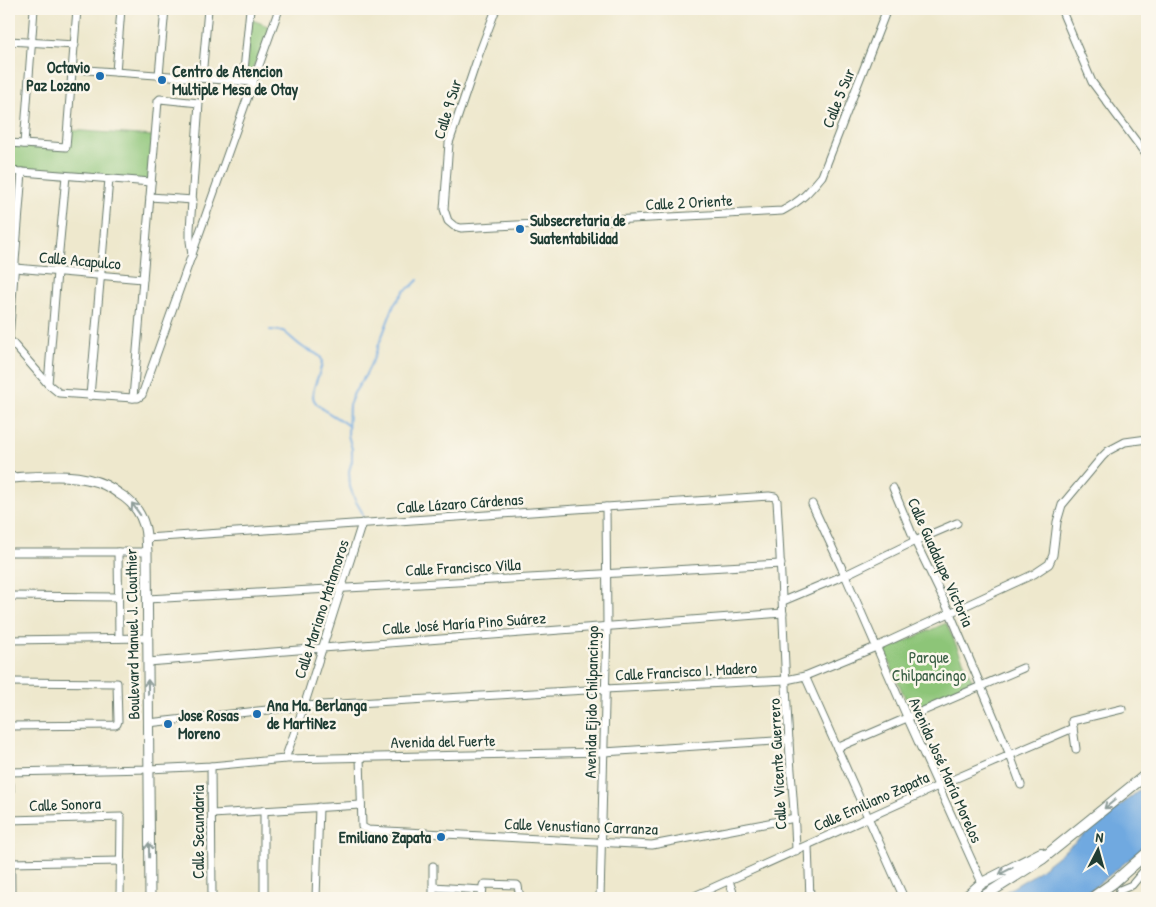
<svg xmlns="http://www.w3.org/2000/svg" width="1156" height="907" viewBox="0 0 1156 907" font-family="'Patrick Hand',sans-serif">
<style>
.green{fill:#8dc578;stroke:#568156}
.water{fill:#70a9e0;stroke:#48738a}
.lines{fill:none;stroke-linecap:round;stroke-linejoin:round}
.stream{stroke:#70a9e0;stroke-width:2}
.minor-casing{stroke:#67796a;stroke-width:9}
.major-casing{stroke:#67796a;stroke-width:11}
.highway-casing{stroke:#67796a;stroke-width:12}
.minor{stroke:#fff;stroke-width:7}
.major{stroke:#fff;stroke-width:9}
.highway{stroke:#fff;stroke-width:10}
.oneway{stroke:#8f9e9a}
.poi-dot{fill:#1f6fb2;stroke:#fbf7ec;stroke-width:2}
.labels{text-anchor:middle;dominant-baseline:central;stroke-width:5;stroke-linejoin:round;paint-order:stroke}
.poi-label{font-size:16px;font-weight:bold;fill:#1f3d34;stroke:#fbf7ec;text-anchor:start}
.street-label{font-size:16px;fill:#1f3d34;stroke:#fbf7ec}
.park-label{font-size:16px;fill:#3a5f45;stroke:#fbf7ec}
</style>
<rect width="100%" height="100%" fill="#fbf7ec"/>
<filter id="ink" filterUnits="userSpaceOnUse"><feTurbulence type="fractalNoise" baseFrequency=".02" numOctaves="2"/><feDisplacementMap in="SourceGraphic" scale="10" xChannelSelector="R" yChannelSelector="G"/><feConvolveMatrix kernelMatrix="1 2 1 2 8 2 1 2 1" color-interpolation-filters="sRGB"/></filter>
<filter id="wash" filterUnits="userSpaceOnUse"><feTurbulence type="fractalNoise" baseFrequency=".0096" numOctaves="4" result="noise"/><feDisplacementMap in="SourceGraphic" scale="20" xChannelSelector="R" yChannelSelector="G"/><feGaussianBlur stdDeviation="1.12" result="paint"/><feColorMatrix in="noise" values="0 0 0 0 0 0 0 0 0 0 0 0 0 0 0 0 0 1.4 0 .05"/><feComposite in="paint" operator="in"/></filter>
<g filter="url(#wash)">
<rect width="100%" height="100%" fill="#eee8cd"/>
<g class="green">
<polygon points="250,19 273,28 246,81"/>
<polygon points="68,130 154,136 150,181 9,171 9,144 66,148"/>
<polygon points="946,623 973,682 911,711 884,651"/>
</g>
<polygon class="water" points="1147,784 1147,845 1081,898 995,898 1032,876 1054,859"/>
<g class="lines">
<g class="stream">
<path d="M270,330l13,1c7,5 13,12 21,17 5,3 14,5 17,10 5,9 -12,30 -7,42 6,11 25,17 34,26"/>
<polyline points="363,516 362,512 355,500 350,487 349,471 352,461 352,449 348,435 349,405 354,393 365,376 373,360 394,305 404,291 412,286 418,280"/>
</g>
</g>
</g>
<g filter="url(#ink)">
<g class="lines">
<defs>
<g id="minor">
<path d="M496,9l-17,45 -30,89 -5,66 4,12 6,5 7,2 321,-17c19,-10 27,-19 40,-35l65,-167"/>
<polyline points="1061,9 1092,82 1147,156"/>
<polyline points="9,41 75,45"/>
<polyline points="73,69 253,82"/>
<polyline points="116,72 121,9"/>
<polyline points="159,75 165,9"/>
<polyline points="202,78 208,9"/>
<polyline points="243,81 250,9"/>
<polyline points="9,143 66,147 77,9"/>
<polyline points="24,144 34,9"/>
<polyline points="9,171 151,182"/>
<polyline points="150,197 193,200"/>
<polyline points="15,268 143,279"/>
<polyline points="9,339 48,384 59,393 133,398 138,398 142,395 279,9"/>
<polyline points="9,339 22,172"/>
<polyline points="48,384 57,272 66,176"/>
<polyline points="90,396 109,179"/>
<polyline points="133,398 158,101 160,99 199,103 190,229 190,241 192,255"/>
<polyline points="893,488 915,541 950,613 1010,755 1021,785"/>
<polyline points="812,504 845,575 907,717 982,883"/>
<path d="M146,538l623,-42 6,1 2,4c5,80 7,160 12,240 2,36 6,73 7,110"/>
<polyline points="9,552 147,552"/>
<polyline points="118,552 119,638"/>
<polyline points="9,596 118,597"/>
<polyline points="147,599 781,564"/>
<polyline points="783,601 845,575 915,541 957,523"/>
<polyline points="9,640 147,638"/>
<polyline points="148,662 323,648 783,613"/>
<polyline points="805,676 904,898"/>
<polyline points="9,682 117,683 118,721 117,724 115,725 9,726"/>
<polyline points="148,723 304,706 605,689 786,680 805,676 876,647 1034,574 1049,564 1053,555 1057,522 1062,505 1102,457 1108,451 1125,442 1147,439"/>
<polyline points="837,748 1023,668"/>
<polyline points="1076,749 1072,721 1122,709"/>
<polyline points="360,757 362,827 368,830 652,845 795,818"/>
<polyline points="285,759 304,706 362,523"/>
<polyline points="211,766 212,898"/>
<polyline points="9,772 149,769 211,766 285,759 604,752 789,740"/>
<polyline points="212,814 361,805"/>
<polyline points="9,820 121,817 120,898"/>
<polyline points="808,846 810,898"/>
<polyline points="10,863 121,861"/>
<polyline points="729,881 735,898"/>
<polyline points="433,887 482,890"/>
<polyline points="264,898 264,810"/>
<polyline points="316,898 319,807"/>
<polyline points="433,898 433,866"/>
<polyline points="482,898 483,885 485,884 517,885 518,886 520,898"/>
<polyline points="600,898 607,626 606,507"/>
<polyline points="690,898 938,786 1073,728"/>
<polyline points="1121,898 1119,893 1120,890 1132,885 1147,867"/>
</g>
<g id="major">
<path d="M9,478c31,-1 66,-7 96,7 4,2 9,5 13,8 12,7 22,18 26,32 3,8 2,18 3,27l3,346"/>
<polyline points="9,784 10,898"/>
</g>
<g id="highway">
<polyline points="965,898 982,883 1041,853"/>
<polyline points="981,898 1042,859 1147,774"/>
<polyline points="1092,898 1113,883 1147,853"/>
</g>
</defs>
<use href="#minor" class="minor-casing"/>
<use href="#major" class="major-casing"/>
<use href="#highway" class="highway-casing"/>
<use href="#minor" class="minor"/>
<use href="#major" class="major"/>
<use href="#highway" class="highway"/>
</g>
<defs><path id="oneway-shaft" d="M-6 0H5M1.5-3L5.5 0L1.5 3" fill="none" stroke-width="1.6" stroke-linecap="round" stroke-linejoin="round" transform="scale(1.25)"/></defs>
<g class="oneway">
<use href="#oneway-shaft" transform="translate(136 509) rotate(-125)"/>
<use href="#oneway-shaft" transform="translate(148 687) rotate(-91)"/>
<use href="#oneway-shaft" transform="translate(1110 804) rotate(141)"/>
<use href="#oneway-shaft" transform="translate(149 850) rotate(-91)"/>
<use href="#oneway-shaft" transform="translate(1006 871) rotate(153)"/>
</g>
</g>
<g class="poi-dot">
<circle cx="100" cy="76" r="5"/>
<circle cx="162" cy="80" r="5"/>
<circle cx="520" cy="229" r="5"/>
<circle cx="257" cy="714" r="5"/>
<circle cx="168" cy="724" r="5"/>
<circle cx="441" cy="837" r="5"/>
</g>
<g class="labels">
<g class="poi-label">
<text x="90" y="67" text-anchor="end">Octavio<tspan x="90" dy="18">Paz Lozano</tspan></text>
<text x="172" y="71">Centro de Atencion<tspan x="172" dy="18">Multiple Mesa de Otay</tspan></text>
<text x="530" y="220">Subsecretaria de<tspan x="530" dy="18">Suatentabilidad</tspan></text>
<text x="267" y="705">Ana Ma. Berlanga<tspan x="267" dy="18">de MartiNez</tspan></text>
<text x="178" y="715">Jose Rosas<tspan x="178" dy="18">Moreno</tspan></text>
<text x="431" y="837" text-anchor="end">Emiliano Zapata</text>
</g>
<g class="street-label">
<text transform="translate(838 98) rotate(-68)">Calle 5 Sur</text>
<text transform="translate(447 109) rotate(-73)">Calle 9 Sur</text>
<text transform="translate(689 202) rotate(-3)">Calle 2 Oriente</text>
<text transform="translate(80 260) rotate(5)">Calle Acapulco</text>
<text transform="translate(460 503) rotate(-4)">Calle Lázaro Cárdenas</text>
<text transform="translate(941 562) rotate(66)">Calle Guadalupe Victoria</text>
<text transform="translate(463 567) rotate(-3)">Calle Francisco Villa</text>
<text transform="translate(321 609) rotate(-72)">Calle Mariano Matamoros</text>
<text transform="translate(464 623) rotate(-4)">Calle José María Pino Suárez</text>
<text transform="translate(132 634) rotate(-91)">Boulevard Manuel J. Clouthier</text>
<text transform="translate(686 671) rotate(-3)">Calle Francisco I. Madero</text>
<text transform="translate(591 702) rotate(-89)">Avenida Ejido Chilpancingo</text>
<text transform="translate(443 741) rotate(-1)">Avenida del Fuerte</text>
<text transform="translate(777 764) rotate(-93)">Calle Vicente Guerrero</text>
<text transform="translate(946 770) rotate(66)">Avenida José María Morelos</text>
<text transform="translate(871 801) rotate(-24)">Calle Emiliano Zapata</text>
<text transform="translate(65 804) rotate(-2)">Calle Sonora</text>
<text transform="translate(581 826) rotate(2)">Calle Venustiano Carranza</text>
<text transform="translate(198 832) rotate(-90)">Calle Secundaria</text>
</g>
<g class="park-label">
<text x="929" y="657">Parque<tspan x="929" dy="18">Chilpancingo</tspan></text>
</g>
</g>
<rect width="1156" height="907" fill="none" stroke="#fbf7ec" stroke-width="30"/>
<g transform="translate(1098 850) rotate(6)" stroke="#fbf7ec" stroke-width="4" paint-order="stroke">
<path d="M0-4L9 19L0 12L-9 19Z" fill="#1f3d34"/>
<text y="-8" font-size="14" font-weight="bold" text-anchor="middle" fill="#1f3d34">N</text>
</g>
</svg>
